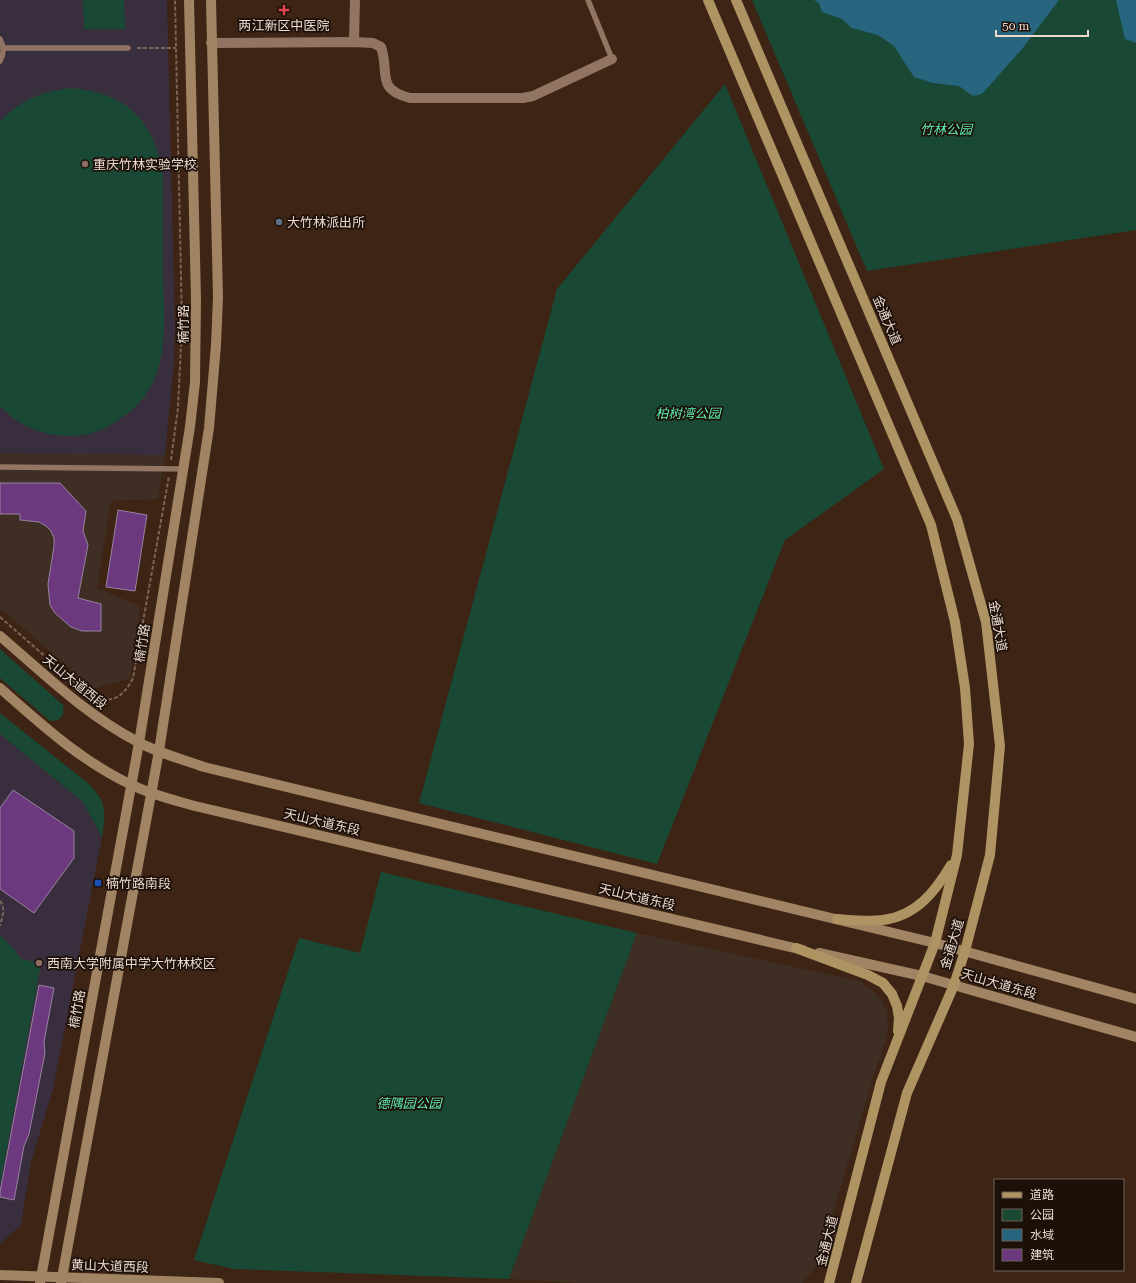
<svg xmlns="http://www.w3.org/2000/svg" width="1136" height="1283" viewBox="0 0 1136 1283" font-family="'Roboto Serif','Noto Sans SC',serif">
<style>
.commercial{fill:#3f2e24}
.education{fill:#382e3d}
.green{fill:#194935}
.water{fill:#28657e}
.building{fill:#6c397f;stroke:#97839f}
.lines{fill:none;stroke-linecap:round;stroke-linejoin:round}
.path{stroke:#7b6558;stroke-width:2;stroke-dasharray:4 2;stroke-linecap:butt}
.service{stroke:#927462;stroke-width:5.5}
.minor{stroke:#927462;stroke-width:10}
.secondary{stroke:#a08463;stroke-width:10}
.primary{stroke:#ae9463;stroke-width:10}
.health-dot{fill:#e0444e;stroke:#1c1009;stroke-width:1.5}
.education-dot{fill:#8d6e63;stroke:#1c1009;stroke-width:1.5}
.service-dot{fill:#5c6f8a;stroke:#1c1009;stroke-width:1.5}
.transit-dot{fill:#1a4fb4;stroke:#1c1009;stroke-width:1.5}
.labels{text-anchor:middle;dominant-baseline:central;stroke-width:3.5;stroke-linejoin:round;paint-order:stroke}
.poi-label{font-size:13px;fill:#ebdad0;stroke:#1c1009;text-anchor:start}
.park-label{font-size:13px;font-style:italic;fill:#5ceeb2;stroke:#1c1009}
.street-label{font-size:13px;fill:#ebdad0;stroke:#1c1009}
</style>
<rect width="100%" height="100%" fill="#3d2414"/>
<g class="commercial">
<polygon points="0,453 165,455 158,499 111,501 97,588 140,606 130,678 94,689 0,608"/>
<polygon points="637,933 860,981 872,990 881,1000 887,1012 888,1026 886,1039 872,1080 820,1259 811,1273 802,1283 580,1283 509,1279"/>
</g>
<g class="education">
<polygon points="0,0 167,0 175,327 174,362 165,455 0,453"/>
<polygon points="0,734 83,802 102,837 53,1089 31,1162 21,1225 0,1244"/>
</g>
<g class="green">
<polygon points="83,0 124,0 125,29 84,29"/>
<polygon points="752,0 1136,0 1136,230 867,271"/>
<polygon points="725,84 884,469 785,540 657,864 419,803 557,289"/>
<path d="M71,88c56,5 83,32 92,87 0,34 0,67 0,100 1,52 9,108 -40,142 -12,9 -25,16 -41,18 -31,4 -61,-6 -82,-29v-284c19,-21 42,-31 71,-34z"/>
<path d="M0,649l63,56c2,10 -2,17 -13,16l-50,-43z"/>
<path d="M0,713l89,71c18,19 17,28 13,53l-19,-35 -83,-68z"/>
<polygon points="381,872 637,933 509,1279 234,1269 194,1260 299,938 360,953"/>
<polygon points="0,935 13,948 21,959 41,963 0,1185"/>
</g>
<g class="water">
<polygon points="814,0 1059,0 1022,49 982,94 973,96 959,86 933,83 914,77 894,46 878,35 852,28 842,19 822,12 819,3"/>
<polygon points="1116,0 1136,0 1136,43 1125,39"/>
</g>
<g class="building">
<polygon points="0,483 60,483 86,511 83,531 88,545 78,598 101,604 101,631 82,631 71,627 55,613 50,605 48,584 54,546 54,538 51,531 46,526 39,522 20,520 20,514 0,514"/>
<polygon points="118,510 147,515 135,591 106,587"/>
<polygon points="13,790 74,831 74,858 34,913 0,889 0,808"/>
<polygon points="39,985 54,988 44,1042 45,1053 29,1134 24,1146 14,1200 0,1197 0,1192"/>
</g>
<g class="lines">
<g class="path">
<polyline points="137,48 176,48"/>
<polyline points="171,460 178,408 182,324 175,0"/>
<path d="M0,617l86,75c22,14 36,8 47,-14l36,-202"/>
<path d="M0,901c6,7 2,17 0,25"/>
</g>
<g class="service">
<polyline points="588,0 612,59"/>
<path d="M0,39c4,7 4,15 0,22"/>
<polyline points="3,48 128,48"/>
<polyline points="0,467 184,469"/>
</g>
<g class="minor">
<polyline points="354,42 355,0"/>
<path d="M211,43l143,-1 19,1 8,4c9,26 -6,42 29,51h113l10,-2 79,-37"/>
</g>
<g class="secondary">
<path d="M0,636c44,38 86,79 138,106 20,11 44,17 66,25l731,176 201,56"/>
<path d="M0,688c41,36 82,74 132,97 20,10 42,15 63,21l608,144"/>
<polyline points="819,953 922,976 1136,1037"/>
<polyline points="0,1275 219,1283"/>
<polyline points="40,1283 139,743 190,427 195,382 196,299 189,0"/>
<polyline points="61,1283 159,751 209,428 216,345 218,297 211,0"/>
</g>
<g class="primary">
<polyline points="708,0 931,525 955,622 965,688 969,744 957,855 935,943 881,1082 829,1283"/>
<polyline points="736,0 957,519 986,622 1000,746 990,855 965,951 954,985 907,1093 856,1283"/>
<path d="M837,919c15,1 31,3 46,1 33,-4 52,-28 68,-55"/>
<polyline points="796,948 868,975 883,983 892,994 897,1006 899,1018 898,1031"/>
</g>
</g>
<path class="health-dot" d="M282 4h4v4h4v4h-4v4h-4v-4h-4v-4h4z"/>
<g class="education-dot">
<circle cx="85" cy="164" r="4"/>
<circle cx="39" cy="963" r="4"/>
</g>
<circle class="service-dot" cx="279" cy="222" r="4"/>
<rect class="transit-dot" x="94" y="879" width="8" height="8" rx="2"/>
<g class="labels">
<g class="poi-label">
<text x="284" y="25" text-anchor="middle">两江新区中医院</text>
<text x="93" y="164">重庆竹林实验学校</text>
<text x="287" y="222">大竹林派出所</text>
<text x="106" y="883">楠竹路南段</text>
<text x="47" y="963">西南大学附属中学大竹林校区</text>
</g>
<g class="park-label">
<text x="946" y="129">竹林公园</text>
<text x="688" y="413">柏树湾公园</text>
<text x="409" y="1103">德隅园公园</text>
</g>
<g class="street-label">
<text transform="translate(887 320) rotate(67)">金通大道</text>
<text transform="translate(183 324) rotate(-90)">楠竹路</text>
<text transform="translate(998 626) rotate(80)">金通大道</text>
<text transform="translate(142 643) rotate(-81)">楠竹路</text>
<text transform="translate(75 682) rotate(39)">天山大道西段</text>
<text transform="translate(322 822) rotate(13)">天山大道东段</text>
<text transform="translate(637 897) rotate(13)">天山大道东段</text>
<text transform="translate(952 944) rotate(-73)">金通大道</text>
<text transform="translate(999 984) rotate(16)">天山大道东段</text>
<text transform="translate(77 1009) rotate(-80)">楠竹路</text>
<text transform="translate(827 1241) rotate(-76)">金通大道</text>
<text transform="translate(110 1266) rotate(2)">黄山大道西段</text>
</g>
</g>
<rect x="994" y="1179" width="130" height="92" fill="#1c1009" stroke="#6f6159"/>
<rect x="1002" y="1192" width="20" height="6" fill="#ae9463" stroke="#6f6159"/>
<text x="1030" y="1199" font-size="12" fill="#ebdad0">道路</text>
<rect x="1002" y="1209" width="20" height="12" fill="#194935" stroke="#6f6159"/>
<text x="1030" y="1219" font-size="12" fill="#ebdad0">公园</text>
<rect x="1002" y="1229" width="20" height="12" fill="#28657e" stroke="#6f6159"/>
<text x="1030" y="1239" font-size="12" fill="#ebdad0">水域</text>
<rect x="1002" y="1249" width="20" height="12" fill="#6c397f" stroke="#6f6159"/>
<text x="1030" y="1259" font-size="12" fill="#ebdad0">建筑</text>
<path d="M996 30v6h92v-6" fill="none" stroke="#ebdad0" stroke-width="2"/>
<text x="1002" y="30" font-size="12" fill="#ebdad0" stroke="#1c1009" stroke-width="3" paint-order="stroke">50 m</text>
</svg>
